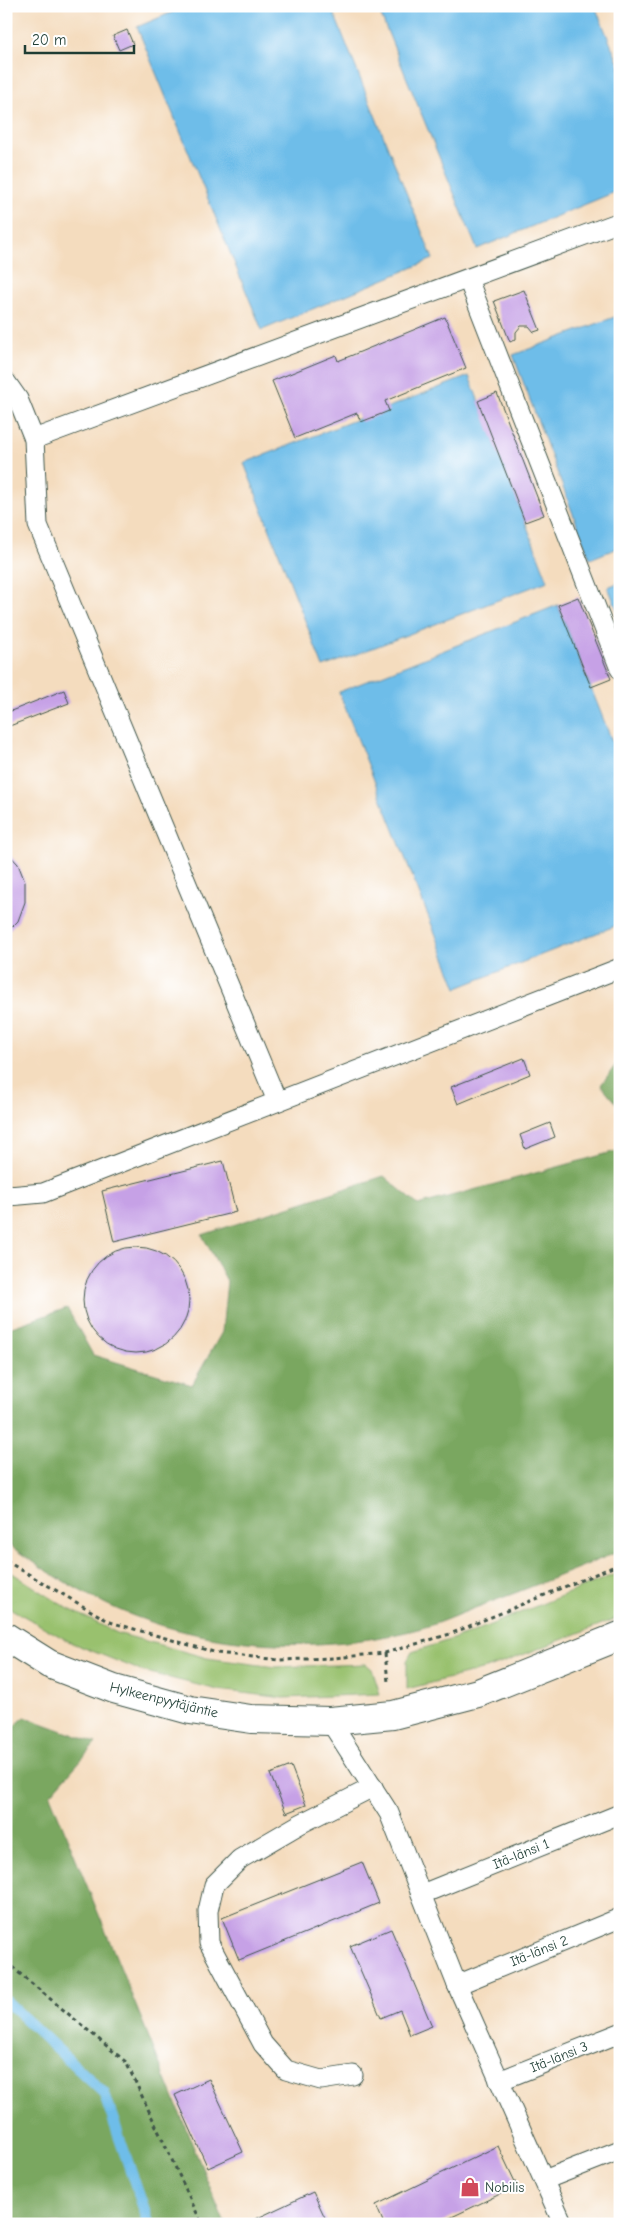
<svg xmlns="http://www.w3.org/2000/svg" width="626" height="2230" viewBox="0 0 626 2230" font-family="'Comic Neue',sans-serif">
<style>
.green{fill:#99c16e;stroke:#5c7f51}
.forest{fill:#7aa761;stroke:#4c724a}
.water{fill:#6ebde9;stroke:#467d8e}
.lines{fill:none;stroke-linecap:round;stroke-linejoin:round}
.stream{stroke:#6ebde9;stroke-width:11}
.building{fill:#c6a1e6}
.service-casing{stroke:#3f5549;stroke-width:21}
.minor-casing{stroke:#3f5549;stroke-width:30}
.path{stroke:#3f5549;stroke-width:3;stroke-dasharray:4 4;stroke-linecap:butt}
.service{stroke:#fff;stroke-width:19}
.minor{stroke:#fff;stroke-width:28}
.labels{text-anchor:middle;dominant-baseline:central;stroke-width:4;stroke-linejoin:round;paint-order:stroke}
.street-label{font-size:14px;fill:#1f3d34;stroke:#fff}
.poi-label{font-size:14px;fill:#1f3d34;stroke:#fff;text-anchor:start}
</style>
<rect width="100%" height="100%" fill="#fff"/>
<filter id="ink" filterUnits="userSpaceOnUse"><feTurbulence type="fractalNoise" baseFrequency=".02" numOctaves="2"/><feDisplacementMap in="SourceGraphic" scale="10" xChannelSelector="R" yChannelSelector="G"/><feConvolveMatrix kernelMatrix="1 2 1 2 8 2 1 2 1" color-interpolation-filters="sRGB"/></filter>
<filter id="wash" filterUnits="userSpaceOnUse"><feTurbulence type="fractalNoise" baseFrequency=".0096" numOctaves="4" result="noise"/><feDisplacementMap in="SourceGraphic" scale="20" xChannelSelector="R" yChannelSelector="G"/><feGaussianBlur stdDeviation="1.12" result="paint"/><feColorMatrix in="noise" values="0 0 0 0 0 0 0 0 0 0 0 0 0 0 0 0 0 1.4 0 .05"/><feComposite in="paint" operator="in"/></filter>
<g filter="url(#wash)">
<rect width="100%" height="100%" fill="#f4dcbe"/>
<g class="green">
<polygon points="6,1569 67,1608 117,1633 207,1658 275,1667 366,1664 372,1669 380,1694 283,1698 218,1690 142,1671 72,1643 13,1610 6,1605"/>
<polygon points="620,1572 620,1617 489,1668 407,1689 407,1661 412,1652 468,1634"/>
</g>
<g class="forest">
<polygon points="620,1059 620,1107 601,1085"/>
<path d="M620,1150v401c-48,20 -96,39 -145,57 -18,7 -35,15 -53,20 -87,24 -192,22 -277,-8 -50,-17 -97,-47 -139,-77v-214l61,-21 26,47 99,30 30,-53 5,-51 -25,-46 182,-59 34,29z"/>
<polygon points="25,1717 96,1743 50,1795 225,2224 6,2224 6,1733"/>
</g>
<g class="water">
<polygon points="187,6 331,6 433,259 262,330 137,27"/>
<polygon points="377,6 595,6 620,67 620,190 477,249"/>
<polygon points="620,315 620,547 590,559 513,355"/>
<polygon points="469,376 548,581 323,667 244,463"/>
<polygon points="620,582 620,617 608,587"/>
<polygon points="558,605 620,761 620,924 457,988 339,692"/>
</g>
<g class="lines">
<polyline class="stream" points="6,2001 104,2093 149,2224"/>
</g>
<g id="blocks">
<g class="building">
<polygon points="127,30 133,44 119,50 113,36"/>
<polygon points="524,290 540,330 534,332 529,326 521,326 516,332 516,339 510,342 494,301"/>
<polygon points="445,317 466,368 385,401 389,411 361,422 357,413 295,438 272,381 336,355 338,361"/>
<polygon points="497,393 544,515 525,522 478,401"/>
<polygon points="578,597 611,679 591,687 558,605"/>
<polygon points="64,690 69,703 7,727 6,713"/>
<polygon points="6,851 18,864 25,882 25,902 18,921 6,933"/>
<polygon points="524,1058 530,1074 458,1104 451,1087"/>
<polygon points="550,1123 555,1137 525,1149 520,1135"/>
<polygon points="223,1161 236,1212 114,1242 102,1191"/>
<circle cx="136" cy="1300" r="53"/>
<polygon points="291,1766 306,1805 286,1813 270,1774"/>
<polygon points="362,1862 379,1903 239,1960 222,1918"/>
<polygon points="391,1929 432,2026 410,2035 400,2010 381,2018 350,1946"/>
<polygon points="209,2079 243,2152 208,2168 175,2095"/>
<polygon points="498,2146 517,2186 437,2224 384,2224 376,2205"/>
<polygon points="313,2192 328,2224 245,2224"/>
</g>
</g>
</g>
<g filter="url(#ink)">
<use href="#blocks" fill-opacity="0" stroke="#3f5549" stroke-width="1"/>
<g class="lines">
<defs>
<g id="service">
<polyline points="468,279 620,669"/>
<polyline points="6,382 18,399 34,439 38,525 277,1101"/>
<polyline points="34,439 620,222"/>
<polyline points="6,1193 9,1196 43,1193 620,968"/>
<polyline points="330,1721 389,1813 457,1985 563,2224"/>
<polyline points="422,1894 620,1814"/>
<polyline points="457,1985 620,1918"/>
<polyline points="353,2075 321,2080 286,2070 263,2044 209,1943 208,1911 214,1885 240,1859 300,1824 373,1787"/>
<polyline points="499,2081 620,2033"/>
<polyline points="544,2180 620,2150"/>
</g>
<polyline id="minor" points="6,1637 49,1664 114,1689 190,1710 251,1719 330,1721 393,1715 478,1693 620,1636"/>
</defs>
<use href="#service" class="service-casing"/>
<use href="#minor" class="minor-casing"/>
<g class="path">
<polyline points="6,1561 110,1622 217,1653 279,1660 333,1658 385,1653 450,1634 620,1564"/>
<polyline points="385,1653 388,1682"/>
<polyline points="6,1962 126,2062 202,2224"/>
</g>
<use href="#service" class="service"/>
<use href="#minor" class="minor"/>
</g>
</g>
<defs>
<symbol id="shop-bare" viewBox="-9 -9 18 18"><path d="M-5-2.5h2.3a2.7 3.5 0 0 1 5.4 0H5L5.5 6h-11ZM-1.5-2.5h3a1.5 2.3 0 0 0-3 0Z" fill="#d1495b" stroke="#fff" stroke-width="2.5" paint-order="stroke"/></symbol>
</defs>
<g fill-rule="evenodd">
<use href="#shop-bare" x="456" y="2173" width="28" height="28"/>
</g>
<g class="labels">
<g class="street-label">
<text transform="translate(164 1700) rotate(14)">Hylkeenpyytäjäntie</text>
<text transform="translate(521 1854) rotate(-22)">Itä-länsi 1</text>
<text transform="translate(539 1951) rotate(-22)">Itä-länsi 2</text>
<text transform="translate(559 2057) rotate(-22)">Itä-länsi 3</text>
</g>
<g class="poi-label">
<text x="485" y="2187">Nobilis</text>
</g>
</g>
<rect width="626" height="2230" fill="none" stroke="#fff" stroke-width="25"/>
<path d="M25 45v8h109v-8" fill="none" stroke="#1f3d34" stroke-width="2.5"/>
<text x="32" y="45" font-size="15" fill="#1f3d34" stroke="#ffffff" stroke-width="4" paint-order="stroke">20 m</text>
</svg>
